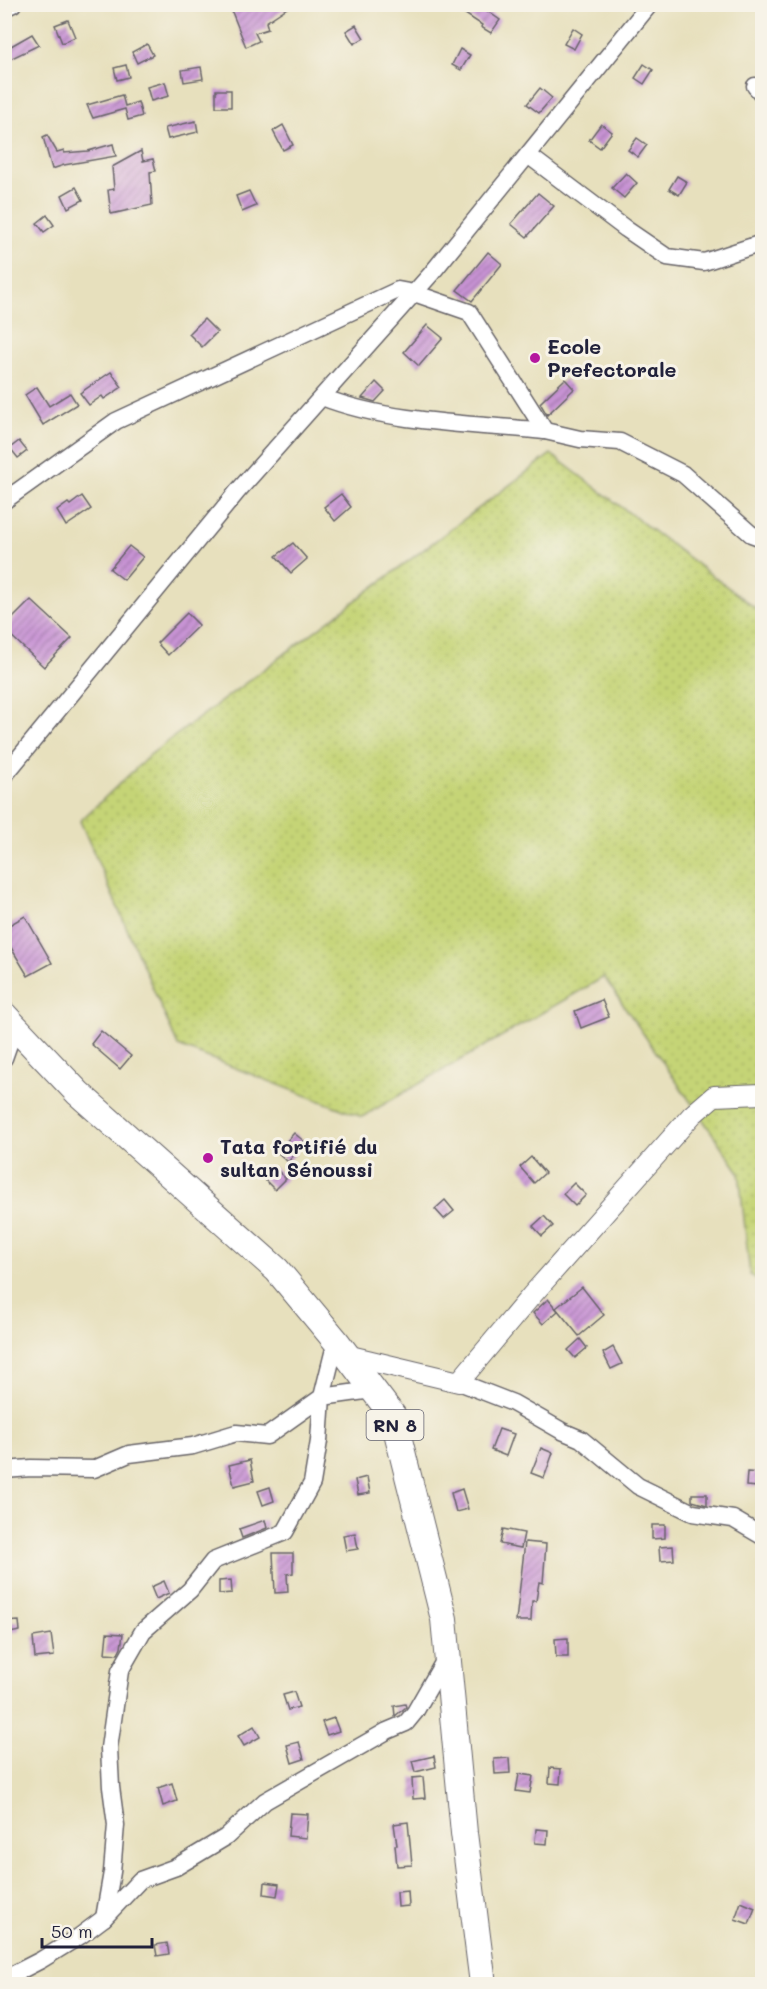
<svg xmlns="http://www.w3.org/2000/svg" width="767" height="1989" viewBox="0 0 767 1989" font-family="Mali,sans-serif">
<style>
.grass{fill:url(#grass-dots);stroke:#747b58;stroke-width:1.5}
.building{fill:url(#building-hatch)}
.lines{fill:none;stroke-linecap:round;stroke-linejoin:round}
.minor-casing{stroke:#676468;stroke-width:19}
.tertiary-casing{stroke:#676468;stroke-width:22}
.primary-casing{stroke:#676468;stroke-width:28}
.minor{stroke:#fff;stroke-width:16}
.tertiary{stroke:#fff;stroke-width:20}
.primary{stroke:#fff;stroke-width:26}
.poi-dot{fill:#b5179e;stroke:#f7f3e8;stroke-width:2}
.labels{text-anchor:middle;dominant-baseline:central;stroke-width:6;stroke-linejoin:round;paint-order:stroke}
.shield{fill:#f7f3e8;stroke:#62616f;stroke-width:1.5}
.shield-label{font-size:18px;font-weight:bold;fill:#22223b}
.poi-label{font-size:20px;font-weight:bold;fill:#22223b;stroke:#f7f3e8;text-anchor:start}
</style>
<defs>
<pattern id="grass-dots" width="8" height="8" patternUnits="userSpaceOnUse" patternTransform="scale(1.5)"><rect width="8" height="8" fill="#c5d476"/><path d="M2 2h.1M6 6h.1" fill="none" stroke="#a9b667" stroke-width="1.8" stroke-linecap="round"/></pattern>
<pattern id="building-hatch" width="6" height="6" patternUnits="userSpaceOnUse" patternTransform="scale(1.5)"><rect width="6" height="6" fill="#c893d4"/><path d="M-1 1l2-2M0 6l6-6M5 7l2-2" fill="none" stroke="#a278ad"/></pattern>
</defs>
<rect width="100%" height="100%" fill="#f7f3e8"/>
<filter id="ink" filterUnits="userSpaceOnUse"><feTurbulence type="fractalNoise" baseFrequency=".0167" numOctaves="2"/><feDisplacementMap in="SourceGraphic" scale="12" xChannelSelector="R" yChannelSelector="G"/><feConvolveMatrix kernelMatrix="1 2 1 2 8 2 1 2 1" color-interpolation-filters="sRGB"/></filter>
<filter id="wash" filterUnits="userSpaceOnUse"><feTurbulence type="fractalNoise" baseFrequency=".008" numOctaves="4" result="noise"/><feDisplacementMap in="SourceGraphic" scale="24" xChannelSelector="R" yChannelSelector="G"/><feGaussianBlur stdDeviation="1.35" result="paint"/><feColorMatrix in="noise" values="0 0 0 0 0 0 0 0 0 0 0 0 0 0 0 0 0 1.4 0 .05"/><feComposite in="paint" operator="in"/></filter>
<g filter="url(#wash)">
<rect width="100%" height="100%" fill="#e7e0bd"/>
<polygon class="grass" points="551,454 758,610 762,606 762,1282 750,1275 739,1172 604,977 362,1117 178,1046 80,821 151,754"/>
<g id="blocks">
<g class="building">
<polygon points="239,4 293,4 266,22 268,29 255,33 259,41 246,47 230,7"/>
<polygon points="450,4 477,4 500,20 491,33 481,27 482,25"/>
<polygon points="68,20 75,37 62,43 55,25"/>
<polygon points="356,25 364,38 354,44 346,31"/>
<polygon points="573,28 582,34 574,49 564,44"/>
<polygon points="32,34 39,45 6,61 4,50"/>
<polygon points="147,44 153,55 137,63 132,52"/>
<polygon points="460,49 470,55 461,70 452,65"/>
<polygon points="644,64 653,70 644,84 635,78"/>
<polygon points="126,65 129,77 117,80 114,68"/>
<polygon points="201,67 203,79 184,82 182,70"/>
<polygon points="165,82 169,96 151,101 147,87"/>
<polygon points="540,88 552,98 539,113 527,104"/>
<rect x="216" y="90" width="15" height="17"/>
<polygon points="122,95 125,106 138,102 142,116 128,120 125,109 93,118 87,105"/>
<polygon points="196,121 198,132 168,139 165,128"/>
<polygon points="601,124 612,132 600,148 589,140"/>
<polygon points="283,125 293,145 283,150 273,131"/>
<polygon points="47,135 57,152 64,150 64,153 88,151 113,144 116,156 64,165 52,169 43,137"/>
<polygon points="637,138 647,145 638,157 628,150"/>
<polygon points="141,151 143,161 153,159 156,171 150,172 152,205 111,214 108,190 114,189 112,167"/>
<polygon points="626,173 637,183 624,198 612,188"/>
<polygon points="677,176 687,182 679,195 669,189"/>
<polygon points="76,187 83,200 68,208 62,195"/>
<polygon points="249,191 256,206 242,212 236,196"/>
<polygon points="538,193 554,206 527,237 511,224"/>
<polygon points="47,215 54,225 44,232 37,223"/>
<polygon points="488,252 502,264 472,301 457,290"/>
<polygon points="204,319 217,332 202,347 189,334"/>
<polygon points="427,325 443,338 419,366 404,352"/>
<polygon points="111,372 122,387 104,399 102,396 89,405 80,393"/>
<polygon points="565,379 574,389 547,415 540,403"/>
<polygon points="376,382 385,391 375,402 362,398"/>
<polygon points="37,387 49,406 70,393 77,404 43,425 25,395"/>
<polygon points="19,441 27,451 18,458 10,448"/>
<polygon points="341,494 351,507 335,521 324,507"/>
<polygon points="82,496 91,509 66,526 57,511 68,503 70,505"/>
<polygon points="293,543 307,559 291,573 276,556"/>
<polygon points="129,546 143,557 124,580 110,569"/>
<polygon points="31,600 72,638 44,667 5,630 12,621 11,620"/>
<polygon points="187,613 199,625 168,655 157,643"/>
<polygon points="25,916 52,963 28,976 4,936 4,928"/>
<polygon points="602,1000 609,1017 581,1028 575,1011"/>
<polygon points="101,1031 131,1056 120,1069 91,1044"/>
<polygon points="294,1133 305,1142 288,1162 277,1152"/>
<polygon points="531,1157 545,1173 534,1183 520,1167"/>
<polygon points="274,1167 286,1179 275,1190 263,1178"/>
<polygon points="574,1183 586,1195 575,1206 563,1194"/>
<polygon points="445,1200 454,1211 444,1219 435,1209"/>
<polygon points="544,1216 553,1226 542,1236 533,1226"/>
<polygon points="582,1287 604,1315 579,1336 556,1308"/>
<polygon points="548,1299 558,1311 543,1324 533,1313"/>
<polygon points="580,1339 587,1348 575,1358 568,1350"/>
<polygon points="613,1347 622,1364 611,1369 603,1353"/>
<polygon points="499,1429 514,1434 506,1456 491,1450"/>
<polygon points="541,1448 553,1453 544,1478 531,1473"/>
<polygon points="250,1460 254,1481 234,1486 229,1465"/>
<polygon points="747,1472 760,1473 759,1487 746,1486"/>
<polygon points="367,1477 370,1493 358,1495 355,1480"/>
<polygon points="270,1487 274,1501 263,1505 258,1491"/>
<polygon points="462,1489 468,1509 456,1512 451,1493"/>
<polygon points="692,1494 707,1494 707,1505 692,1501"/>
<polygon points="265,1520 267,1528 242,1538 239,1529"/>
<polygon points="652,1525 665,1525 665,1538 652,1539"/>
<polygon points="503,1529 524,1533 521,1548 500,1544"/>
<polygon points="355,1533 358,1549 346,1551 343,1535"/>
<polygon points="525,1542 546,1544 543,1583 539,1582 536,1601 532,1601 531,1621 516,1621"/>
<polygon points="673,1546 674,1560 660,1561 659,1547"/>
<polygon points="273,1553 293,1553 293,1573 287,1574 288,1592 275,1593"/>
<polygon points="231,1580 232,1593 219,1594 219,1581"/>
<polygon points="164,1581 169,1593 156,1599 151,1587"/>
<polygon points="19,1621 20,1631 4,1634 4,1622"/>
<polygon points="107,1633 123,1634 121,1648 118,1654 105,1653"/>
<polygon points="51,1634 54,1656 35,1658 33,1637"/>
<polygon points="568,1638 568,1657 556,1657 555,1639"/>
<polygon points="294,1692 299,1707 288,1710 283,1695"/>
<polygon points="405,1704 406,1707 395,1716 394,1706"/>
<polygon points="334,1718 339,1731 327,1735 322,1722"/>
<polygon points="254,1726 260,1737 244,1746 238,1736"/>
<polygon points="299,1742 304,1759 292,1763 287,1745"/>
<polygon points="434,1756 436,1767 415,1772 412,1761"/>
<polygon points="509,1758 510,1773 495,1774 494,1759"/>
<polygon points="550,1768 561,1769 560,1784 549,1783"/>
<polygon points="519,1774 533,1776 530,1793 516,1791"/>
<polygon points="423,1777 425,1798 413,1799 412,1778"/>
<polygon points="172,1783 177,1801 163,1806 158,1788"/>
<polygon points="290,1813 308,1814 306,1838 288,1836"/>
<polygon points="408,1822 412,1865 397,1866 395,1845 397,1845 394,1824"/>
<polygon points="536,1829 548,1830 547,1844 535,1843"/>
<polygon points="265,1882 279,1884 277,1896 264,1894"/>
<polygon points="408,1891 409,1906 398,1907 397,1892"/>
<polygon points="741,1902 755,1908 749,1924 735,1919"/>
<polygon points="167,1943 169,1954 157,1956 155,1945"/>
</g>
</g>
</g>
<g filter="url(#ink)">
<use href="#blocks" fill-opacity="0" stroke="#676468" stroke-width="1.5"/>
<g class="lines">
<defs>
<g id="minor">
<polyline points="4,8 13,4"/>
<polyline points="755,86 762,94"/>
<polyline points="528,155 626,229 667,257 704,262 762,243"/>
<path d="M322,397c66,26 152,27 223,34"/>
<polyline points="4,501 116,421 398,290 414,293 469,312 545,431 580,439 620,442 683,474 751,534 762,538"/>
<polyline points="4,776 237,492 431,274 650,4"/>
<polyline points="4,1058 15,1027"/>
<polyline points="459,1382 513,1403 562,1431 581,1439 638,1486 693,1513 733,1519 762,1536"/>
<polyline points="4,1470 31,1468 94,1469 129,1454 193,1446 236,1433 267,1436 322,1397 336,1341"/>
<polyline points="104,1918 112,1872 116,1825 111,1787 109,1748 120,1671 143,1631 190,1590 213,1561 285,1532 312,1483 319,1441 322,1397 372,1390"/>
<polyline points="4,1979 41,1960 80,1936 104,1918 140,1880 176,1867 226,1837 265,1801 387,1731 406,1723 415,1712 447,1656"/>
</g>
<polyline id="tertiary" points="346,1355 459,1382 532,1295 692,1115 714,1096 762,1094"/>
<polyline id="primary" points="4,1015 78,1093 277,1270 336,1341 393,1416 444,1619 464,1833 483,1984"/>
</defs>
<use href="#minor" class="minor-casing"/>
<use href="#tertiary" class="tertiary-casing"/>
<use href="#primary" class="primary-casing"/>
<use href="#minor" class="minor"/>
<use href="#tertiary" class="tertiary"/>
<use href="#primary" class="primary"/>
</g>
</g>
<g class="poi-dot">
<circle cx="535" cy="358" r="6"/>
<circle cx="208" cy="1158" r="6"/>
</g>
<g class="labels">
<rect class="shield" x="366.5" y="1410" width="57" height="30" rx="4.5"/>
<g class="shield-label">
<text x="395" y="1425">RN 8</text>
</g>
<g class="poi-label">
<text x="547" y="346">Ecole<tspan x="547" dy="23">Prefectorale</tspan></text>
<text x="220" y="1146">Tata fortifié du<tspan x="220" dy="23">sultan Sénoussi</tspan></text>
</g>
</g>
<rect width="767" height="1989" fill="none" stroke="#f7f3e8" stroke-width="24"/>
<path d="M42 1938v9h110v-9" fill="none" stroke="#22223b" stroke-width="3"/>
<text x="51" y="1938" font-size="18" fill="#22223b" stroke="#f7f3e8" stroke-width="4.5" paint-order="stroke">50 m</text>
</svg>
